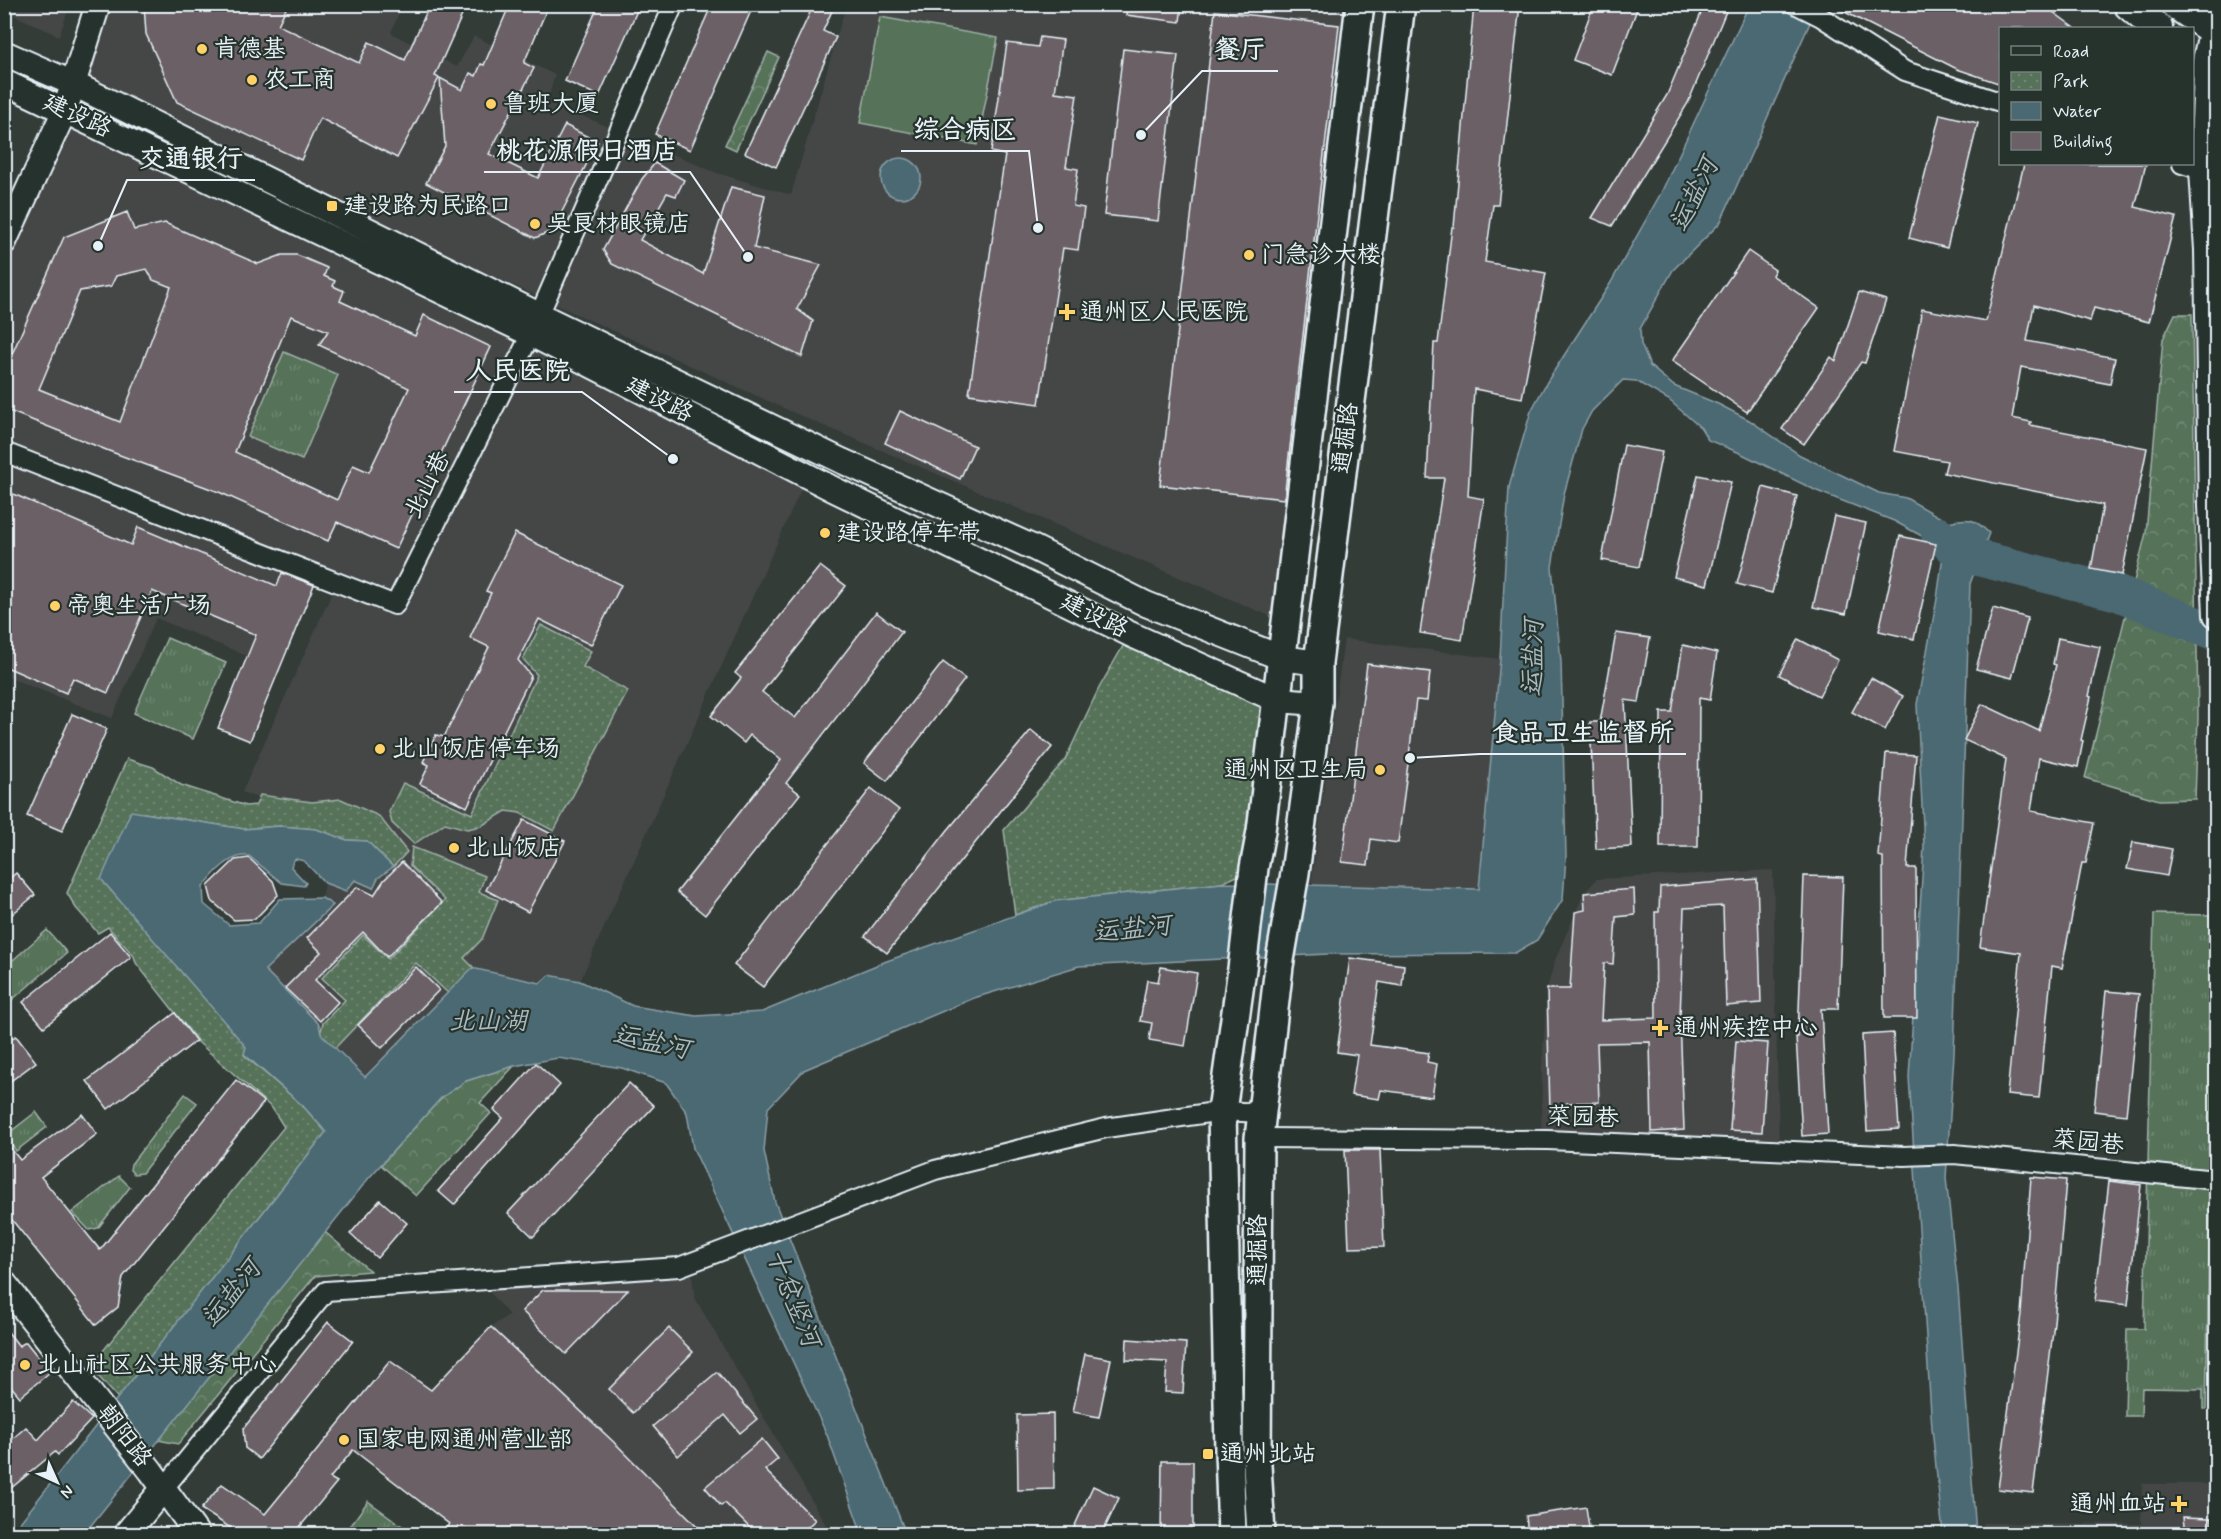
<svg xmlns="http://www.w3.org/2000/svg" width="2221" height="1539" viewBox="0 0 2221 1539" font-family="Mynerve,'LXGW WenKai TC',sans-serif">
<style>
.built{fill:#444746}
.grass{fill:url(#grass-tufts);stroke:#9fb2a8;stroke-width:1.5}
.forest{fill:url(#forest-crowns);stroke:#9fb2a8;stroke-width:1.5}
.park{fill:url(#park-dots);stroke:#9fb2a8;stroke-width:1.5}
.garden{fill:#567259;stroke:#9fb2a8;stroke-width:1.5}
.water{fill:#4b6972;stroke:#8a9fa8;stroke-width:1.5}
.lines{fill:none;stroke-linecap:round;stroke-linejoin:round}
.river{stroke:#4b6972;stroke-width:36}
.building{fill:#6a6065;stroke:#e8f1f8;stroke-width:1.5;fill-rule:evenodd}
.minor-casing{stroke:#e8f1f8;stroke-width:22}
.tertiary-casing{stroke:#e8f1f8;stroke-width:28}
.secondary-casing{stroke:#e8f1f8;stroke-width:32}
.primary-casing{stroke:#e8f1f8;stroke-width:34}
.minor{stroke:#26332d;stroke-width:18}
.tertiary{stroke:#26332d;stroke-width:24}
.secondary{stroke:#26332d;stroke-width:27}
.primary{stroke:#26332d;stroke-width:30}
.poi-dot{fill:#ffd166;stroke:#26332d;stroke-width:2}
.labels{text-anchor:middle;dominant-baseline:central;stroke-width:4.5;stroke-linejoin:round;paint-order:stroke}
.poi-label{font-size:24px;fill:#e8f1f8;stroke:#26332d;text-anchor:start}
.street-label{font-size:24px;fill:#e8f1f8;stroke:#26332d}
.water-label{font-size:26px;font-style:italic;fill:#a9bbc2;stroke:#26332d}
.leader{fill:none;stroke:#e8f1f8;stroke-width:2}
.callout-dot{fill:#e8f1f8;stroke:#26332d;stroke-width:2}
.callout-label{font-size:26px;text-anchor:middle;font-weight:bold;fill:#e8f1f8;stroke:#26332d;stroke-width:4.5;stroke-linejoin:round;paint-order:stroke}
</style>
<defs>
<pattern id="grass-tufts" width="24" height="20" patternUnits="userSpaceOnUse" patternTransform="scale(1.5)"><rect width="24" height="20" fill="#567259"/><path d="M3 7l-1-3M5 7V3M7 7l1-3M15 17l-1-3M17 17v-4M19 17l1-3" fill="none" stroke="#6e8772"/></pattern>
<pattern id="forest-crowns" width="20" height="18" patternUnits="userSpaceOnUse" patternTransform="scale(1.5)"><rect width="20" height="18" fill="#567259"/><path d="M2 6a3 3 0 1 1 6 0M12 15a3 3 0 1 1 6 0" fill="none" stroke="#6e8772"/></pattern>
<pattern id="park-dots" width="8" height="8" patternUnits="userSpaceOnUse" patternTransform="scale(1.5)"><rect width="8" height="8" fill="#567259"/><path d="M2 2h.1M6 6h.1" fill="none" stroke="#6e8772" stroke-width="1.8" stroke-linecap="round"/></pattern>
</defs>
<rect width="100%" height="100%" fill="#343c38"/>
<filter id="ink" filterUnits="userSpaceOnUse"><feTurbulence type="fractalNoise" baseFrequency=".0167" numOctaves="2"/><feDisplacementMap in="SourceGraphic" scale="12" xChannelSelector="R" yChannelSelector="G"/><feConvolveMatrix kernelMatrix="1 2 1 2 8 2 1 2 1" color-interpolation-filters="sRGB"/></filter>
<g filter="url(#ink)">
<g class="built">
<polygon points="5,4 70,4 70,5 59,36 5,11"/>
<polygon points="107,5 402,5 391,33 457,67 474,36 555,75 547,101 717,173 791,195 846,5 1348,5 1277,619 801,416 493,276 247,159 85,79"/>
<polygon points="65,110 807,476 580,981 549,975 540,983 472,968 365,1077 320,1034 319,1024 265,970 333,905 322,898 325,883 345,891 355,880 361,882 378,878 393,866 367,841 242,792 337,582 288,563 247,656 156,618 112,718 5,676 5,242"/>
<polygon points="1344,639 1500,659 1479,889 1311,886"/>
<polygon points="1773,870 1779,1150 1541,1140 1542,1067 1547,989 1555,960 1584,893 1597,879"/>
<polygon points="690,1262 695,1298 831,1534 524,1534 401,1421 491,1327 509,1315 479,1279"/>
<polygon points="2142,1484 2216,1484 2216,1534 1984,1534 1983,1523 2141,1524"/>
</g>
<g class="grass">
<polygon points="284,352 338,375 302,460 248,437"/>
<polygon points="167,638 226,663 193,739 134,713"/>
<polygon points="2154,914 2216,915 2206,1409 2203,1409 2203,1389 2142,1388 2141,1416 2125,1416 2127,1329 2144,1329"/>
<polygon points="47,930 67,953 6,1005 4,1003 5,967"/>
<polygon points="185,1094 197,1103 142,1173 134,1174 130,1170 131,1164"/>
<polygon points="36,1112 47,1127 16,1151 5,1136"/>
<polygon points="119,1176 130,1187 98,1228 89,1230 72,1212"/>
<polygon points="368,1501 413,1534 347,1534 345,1533"/>
</g>
<g class="forest">
<polygon points="768,52 779,57 736,150 725,145"/>
<polygon points="2175,314 2192,314 2198,717 2195,799 2159,800 2085,778 2146,533 2163,339"/>
<polygon points="514,1066 480,1103 491,1113 416,1196 381,1165 441,1098 466,1081"/>
<polygon points="325,1232 370,1271 315,1276 178,1444 158,1440"/>
</g>
<g class="park">
<polygon points="541,625 591,651 583,667 628,691 554,831 520,813 506,811 481,826 467,829 445,823 414,844 392,823 389,812 403,783 472,814 537,675 523,659"/>
<polygon points="1130,634 1277,700 1254,868 1222,883 1055,901 1015,915 1004,830 1065,760 1099,688"/>
<polygon points="127,759 153,767 181,785 246,806 256,805 260,795 312,802 341,799 379,816 407,852 393,867 367,841 347,840 316,829 280,826 244,829 144,813 246,1047 244,1055 303,1106 326,1132 118,1398 90,1367 284,1127 272,1108 199,1043 136,963 134,956 108,927 98,933 76,908 67,893"/>
<polygon points="412,847 485,876 479,892 498,900 482,939 464,958 474,968 449,994 416,963 335,1048 320,1034 323,1023 345,1000 322,978 363,935 388,959 445,900 410,866"/>
</g>
<polygon class="garden" points="880,17 998,38 977,145 860,123"/>
<g class="water">
<path d="M1749,5h69l-98,218 -47,47 -33,59 1,15 9,22 24,20 44,18 31,16 51,35 79,38 27,5 42,24c20,-5 26,-4 41,11l-19,51 -16,470 -8,124 12,110 18,246h-33l-11,-106 -23,-351 15,-230 -7,-143 20,-105 7,-51 -50,-27 -77,-30 -77,-38 -32,-13 -7,-12 -32,-28 -33,-19 -13,-1 -31,31 -10,18 -18,65 -12,73 9,95 5,194 -3,43 -26,41 -22,13 -187,1 -249,12 -105,32 -170,72 -36,38 -4,43 11,51 131,332h-44l-35,-99 -134,-287 -6,-35 -21,-30 -44,-15 -64,-10 -44,8 -48,15 -25,17 -73,81 -284,355h-73l315,-402 -23,-26 -59,-52 2,-7 -145,-168 30,-68 113,18 36,-3 36,3 31,11 20,1 26,26 -15,11 -5,10 -18,-8 -9,11 -21,-8 -21,-22 -8,-2 -3,2 -2,6 15,16 -2,3 -22,-3 -33,-27c-19,-2 -35,17 -46,31l1,17 25,21 30,-2 21,-24 42,-1 11,7 -68,65 54,54 2,10 44,43 107,-109 68,15 9,-8 31,6 53,25 63,10 66,-4 122,-50 171,-61 167,-18 257,6 21,-230 9,-172 22,-76 16,-29 63,-98 51,-91z"/>
<circle cx="901" cy="178" r="20"/>
</g>
<g class="lines">
<polyline class="river" points="1939,535 1962,554 2118,593 2216,633"/>
</g>
<g class="building">
<polygon points="144,4 288,4 278,25 359,63 369,42 405,60 430,4 467,4 435,76 439,78 397,158 320,118 301,160 177,102 146,34"/>
<polygon points="510,4 549,4 524,63 534,68 489,154 538,178 565,125 598,142 552,231 535,238 426,183 445,146 440,78 462,90 470,73 476,76 481,64 484,65"/>
<polygon points="599,4 640,4 599,96 565,81"/>
<polygon points="712,4 754,4 690,150 655,134"/>
<polygon points="814,4 835,4 823,31 836,37 776,167 745,153"/>
<polygon points="1127,4 1182,4 1180,22 1126,15"/>
<polygon points="1474,4 1520,4 1498,205 1493,205 1485,262 1546,273 1522,398 1474,389 1468,496 1484,499 1462,640 1420,633 1444,478 1427,478 1434,343 1438,343 1452,227 1454,227"/>
<polygon points="1594,4 1639,4 1612,75 1573,60"/>
<polygon points="1705,4 1729,4 1688,103 1612,226 1592,218 1667,95"/>
<polygon points="1829,4 2042,4 2075,28 2001,28 2001,84 1957,69"/>
<polygon points="1215,11 1339,25 1284,499 1160,485"/>
<polygon points="1040,37 1063,40 1055,92 1077,95 1066,167 1078,169 1073,206 1084,208 1078,250 1063,248 1039,404 969,394 1005,155 991,152 1007,43 1038,47"/>
<polygon points="1123,49 1178,55 1158,221 1104,215"/>
<polygon points="1940,114 1978,123 1947,248 1909,238"/>
<polygon points="655,163 684,180 676,196 667,193 640,240 703,274 731,187 765,195 754,248 821,265 797,309 813,321 802,357 612,264 603,250 642,179"/>
<polygon points="2024,164 2146,164 2135,207 2176,217 2149,322 2094,308 2090,321 2034,305 2027,341 2115,358 2110,384 2021,367 2012,418 2031,422 2030,425 2147,448 2122,575 2091,569 2103,505 1944,473 1947,461 1894,451 1922,309 1986,321"/>
<path d="M127,212l7,18 31,-7 93,41 24,-9h15l30,13 -3,8 11,5 -2,5 11,5 -4,10 75,35 9,-21 67,32 -95,202 -59,-27 -9,19 -109,-49 -110,-41 -105,-42v-37l60,-135zM147,269l6,11 18,7 -51,135 -81,-33 41,-98 31,-5 5,-10zM291,316l37,15 -9,14 90,43 -40,84 -16,-7 -16,35 -102,-48z"/>
<polygon points="1748,251 1775,270 1772,275 1819,308 1747,412 1672,361"/>
<polygon points="1859,292 1886,300 1865,363 1861,362 1804,444 1782,429 1831,357 1836,361"/>
<polygon points="900,411 975,446 960,479 885,443"/>
<polygon points="1624,445 1662,452 1639,567 1602,560"/>
<polygon points="1698,475 1731,482 1707,585 1674,577"/>
<polygon points="1763,487 1797,496 1772,593 1737,584"/>
<polygon points="4,490 131,545 138,527 277,586 282,573 314,585 250,741 218,728 256,635 152,591 108,693 73,678 66,693 4,666"/>
<polygon points="1834,516 1866,523 1846,614 1813,607"/>
<polygon points="515,533 621,585 591,645 539,619 518,660 531,676 467,807 420,784 429,765 423,762 436,735 444,737 489,647 470,638 491,593 486,591"/>
<polygon points="1900,536 1936,544 1914,639 1879,631"/>
<polygon points="820,566 846,586 762,692 795,718 876,612 902,632 786,783 800,794 705,915 677,892 781,760 750,735 744,743 711,716 741,678 735,673"/>
<polygon points="1993,608 2028,618 2012,678 1976,669"/>
<polygon points="1616,633 1650,638 1639,702 1625,700 1632,847 1596,849 1590,722 1600,722"/>
<polygon points="2058,638 2100,647 2089,696 2091,697 2081,740 2083,741 2078,767 2039,758 2031,811 2094,823 2086,863 2082,863 2062,968 2052,966 2039,1098 2007,1095 2021,953 1980,947 2006,759 1964,740 1982,704 2039,731 2056,665 2053,664"/>
<polygon points="1798,639 1838,660 1819,696 1779,675"/>
<polygon points="1683,645 1717,653 1710,700 1699,698 1698,847 1660,847 1661,712 1672,712"/>
<polygon points="943,662 965,679 887,781 864,763"/>
<polygon points="1367,664 1430,672 1427,701 1416,700 1398,843 1371,839 1368,865 1342,862"/>
<polygon points="1871,678 1903,696 1885,730 1852,712"/>
<polygon points="72,714 107,729 62,831 27,816"/>
<polygon points="1031,730 1052,747 887,953 865,936 947,831"/>
<polygon points="1886,753 1916,755 1907,868 1916,868 1917,1018 1884,1018 1883,857 1878,856"/>
<polygon points="871,788 899,810 763,987 734,965"/>
<polygon points="524,820 565,841 528,912 486,890"/>
<polygon points="2133,842 2172,849 2167,876 2127,869"/>
<polygon points="249,858 273,881 278,895 255,919 234,920 212,901 208,886 235,860"/>
<polygon points="402,862 442,903 387,957 363,932 315,980 338,1002 320,1021 285,988 321,952 307,938 357,887 374,895 384,880"/>
<polygon points="16,873 35,895 4,921 4,883"/>
<polygon points="1804,876 1843,877 1838,1009 1821,1009 1828,1134 1802,1136 1796,1037 1798,1037"/>
<polygon points="1757,879 1761,1003 1726,1006 1723,906 1684,908 1680,1017 1684,1130 1652,1132 1650,1042 1597,1043 1599,1102 1567,1103 1563,1111 1550,1111 1547,989 1570,989 1575,912 1585,910 1584,893 1634,889 1635,915 1616,917 1613,964 1604,963 1601,1020 1656,1018 1655,912 1659,912 1660,887"/>
<polygon points="110,932 131,957 44,1027 23,1002"/>
<polygon points="1350,958 1404,965 1402,986 1379,982 1370,1045 1429,1053 1427,1062 1437,1064 1432,1097 1381,1090 1379,1099 1351,1095 1357,1055 1337,1052"/>
<polygon points="416,967 439,990 382,1048 358,1025"/>
<polygon points="1161,967 1197,973 1185,1046 1149,1040 1152,1023 1140,1021 1147,980 1158,982"/>
<polygon points="2106,991 2139,994 2126,1115 2094,1111"/>
<polygon points="175,1013 196,1041 108,1109 87,1081"/>
<polygon points="1893,1033 1899,1129 1867,1131 1862,1035"/>
<polygon points="16,1036 36,1062 4,1086 4,1044"/>
<polygon points="1736,1041 1768,1043 1762,1132 1730,1130"/>
<polygon points="536,1063 560,1085 454,1205 438,1191 503,1118 494,1110"/>
<polygon points="236,1080 264,1102 123,1277 118,1307 96,1325 4,1210 4,1140 20,1160 82,1114 97,1134 41,1177 100,1250"/>
<polygon points="629,1083 654,1106 533,1237 508,1213"/>
<polygon points="1345,1150 1380,1150 1384,1247 1349,1248"/>
<polygon points="2031,1177 2066,1180 2054,1323 2033,1493 1998,1489 2021,1314"/>
<polygon points="2109,1181 2141,1185 2128,1305 2095,1301"/>
<polygon points="380,1200 407,1223 377,1258 350,1234"/>
<polygon points="543,1290 628,1290 566,1354 522,1311"/>
<polygon points="328,1322 353,1341 259,1459 245,1448 243,1429"/>
<polygon points="4,1327 19,1346 26,1342 50,1372 20,1397 4,1378"/>
<polygon points="491,1327 619,1447 705,1534 442,1534 449,1524 353,1450 330,1478 337,1482 294,1534 240,1534 201,1509 222,1484 265,1514 390,1361 431,1390"/>
<polygon points="669,1328 693,1352 633,1413 609,1389"/>
<polygon points="1127,1339 1186,1343 1183,1393 1165,1392 1167,1362 1126,1360"/>
<polygon points="1085,1354 1111,1359 1099,1417 1073,1412"/>
<polygon points="717,1372 757,1419 740,1433 725,1415 678,1456 653,1426"/>
<polygon points="73,1402 92,1419 58,1455 55,1452 4,1494 4,1446 26,1427 38,1440"/>
<polygon points="1053,1414 1054,1489 1018,1490 1017,1415"/>
<polygon points="762,1439 778,1459 765,1470 815,1520 800,1534 756,1534 725,1503 721,1506 705,1487"/>
<polygon points="1162,1461 1193,1461 1193,1534 1161,1534"/>
<polygon points="1093,1486 1119,1498 1102,1534 1071,1534"/>
<polygon points="1586,1507 1590,1534 1528,1534 1526,1516"/>
<polygon points="2183,1517 2211,1518 2211,1534 2185,1534"/>
</g>
<g class="lines">
<defs>
<g id="minor">
<polyline points="1795,4 1821,17 1905,71 2000,102"/>
<polyline points="2182,164 2202,170 2216,172"/>
<polyline points="4,452 395,605 531,334 674,4"/>
<polyline points="1259,1138 1548,1140 1904,1156 1954,1154 2216,1180"/>
<polyline points="164,1488 326,1291 679,1267 935,1170 1106,1128 1222,1111 1262,1113"/>
</g>
<g id="tertiary">
<polyline points="4,53 74,84 539,315 842,461 1032,547 1146,604 1282,658 1318,663"/>
<polyline points="2206,70 2202,170 2207,250 2211,506 2216,615"/>
<polyline points="4,82 531,334 833,489 1130,634 1277,700 1318,703"/>
<polyline points="4,242 65,110 98,4"/>
<polyline points="4,1283 151,1471 197,1534"/>
<polyline points="126,1534 164,1488"/>
</g>
<g id="secondary">
<polyline points="1232,1534 1229,1451 1222,1111 1242,969 1254,868 1261,831 1360,4"/>
<polyline points="1261,1534 1257,1465 1259,1138 1279,966 1295,873 1318,703 1318,663 1401,4"/>
</g>
<g id="primary">
<polyline points="2129,4 2157,28"/>
<polyline points="2176,4 2216,32"/>
<polyline points="2206,70 2216,23"/>
</g>
</defs>
<use href="#minor" class="minor-casing"/>
<use href="#tertiary" class="tertiary-casing"/>
<use href="#secondary" class="secondary-casing"/>
<use href="#primary" class="primary-casing"/>
<use href="#minor" class="minor"/>
<use href="#tertiary" class="tertiary"/>
<use href="#secondary" class="secondary"/>
<use href="#primary" class="primary"/>
</g>
</g>
<g class="poi-dot">
<circle cx="202" cy="49" r="6"/>
<circle cx="252" cy="80" r="6"/>
<circle cx="491" cy="104" r="6"/>
<rect x="326" y="200" width="12" height="12" rx="3"/>
<circle cx="535" cy="224" r="6"/>
<circle cx="1249" cy="255" r="6"/>
<path d="M1064 303h6v6h6v6h-6v6h-6v-6h-6v-6h6z"/>
<circle cx="825" cy="533" r="6"/>
<circle cx="55" cy="606" r="6"/>
<circle cx="380" cy="749" r="6"/>
<circle cx="1380" cy="770" r="6"/>
<circle cx="454" cy="848" r="6"/>
<path d="M1657 1019h6v6h6v6h-6v6h-6v-6h-6v-6h6z"/>
<circle cx="25" cy="1365" r="6"/>
<circle cx="344" cy="1440" r="6"/>
<rect x="1202" y="1448" width="12" height="12" rx="3"/>
<path d="M2176 1495h6v6h6v6h-6v6h-6v-6h-6v-6h6z"/>
</g>
<g class="labels">
<g class="poi-label">
<text x="214" y="49">肯德基</text>
<text x="264" y="80">农工商</text>
<text x="503" y="104">鲁班大厦</text>
<text x="344" y="206">建设路为民路口</text>
<text x="547" y="224">吴良材眼镜店</text>
<text x="1261" y="255">门急诊大楼</text>
<text x="1080" y="312">通州区人民医院</text>
<text x="837" y="533">建设路停车带</text>
<text x="67" y="606">帝奥生活广场</text>
<text x="392" y="749">北山饭店停车场</text>
<text x="1368" y="770" text-anchor="end">通州区卫生局</text>
<text x="466" y="848">北山饭店</text>
<text x="1674" y="1028">通州疾控中心</text>
<text x="37" y="1365">北山社区公共服务中心</text>
<text x="356" y="1440">国家电网通州营业部</text>
<text x="1220" y="1454">通州北站</text>
<text x="2166" y="1504" text-anchor="end">通州血站</text>
</g>
<g class="street-label">
<text transform="translate(77 116) rotate(25)">建设路</text>
<text transform="translate(659 400) rotate(27)">建设路</text>
<text transform="translate(1346 438) rotate(-83)">通掘路</text>
<text transform="translate(428 485) rotate(-63)">北山巷</text>
<text transform="translate(1094 616) rotate(26)">建设路</text>
<text transform="translate(1583 1118) rotate(2)">菜园巷</text>
<text transform="translate(2088 1143) rotate(6)">菜园巷</text>
<text transform="translate(1258 1250) rotate(-90)">通掘路</text>
<text transform="translate(124 1436) rotate(52)">朝阳路</text>
</g>
<g class="water-label">
<text transform="translate(1695 195) rotate(-64)">运盐河</text>
<text transform="translate(1534 658) rotate(-89)">运盐河</text>
<text transform="translate(1132 930) rotate(-6)">运盐河</text>
<text x="488" y="1022">北山湖</text>
<text transform="translate(651 1043) rotate(12)">运盐河</text>
<text transform="translate(232 1294) rotate(-51)">运盐河</text>
<text transform="translate(792 1298) rotate(68)">十总竖河</text>
</g>
</g>
<path class="leader" d="M1141 135L1202 71H1278M1038 228L1029 151H901M748 257L690 172H484M98 246L127 180H255M673 459L582 392H454M1410 758L1480 754H1686"/>
<g class="callout-dot">
<circle cx="1141" cy="135" r="6"/>
<circle cx="1038" cy="228" r="6"/>
<circle cx="748" cy="257" r="6"/>
<circle cx="98" cy="246" r="6"/>
<circle cx="673" cy="459" r="6"/>
<circle cx="1410" cy="758" r="6"/>
</g>
<g class="callout-label">
<text x="1240" y="58">餐厅</text>
<text x="965" y="138">综合病区</text>
<text x="587" y="159">桃花源假日酒店</text>
<text x="191" y="167">交通银行</text>
<text x="518" y="379">人民医院</text>
<text x="1583" y="741">食品卫生监督所</text>
</g>
<rect width="2221" height="1539" fill="none" stroke="#26332d" stroke-width="24"/>
<rect x="12" y="12" width="2197" height="1515" fill="none" stroke="#e8f1f8" stroke-width="2" filter="url(#ink)"/>
<rect x="1999" y="27" width="195" height="138" fill="#26332d" stroke="#747f7e" stroke-width="1.5"/>
<rect x="2011" y="46" width="30" height="9" fill="#26332d" stroke="#747f7e" stroke-width="1.5"/>
<text x="2053" y="57" font-size="18" fill="#e8f1f8">Road</text>
<rect x="2011" y="72" width="30" height="18" fill="url(#park-dots)" stroke="#747f7e" stroke-width="1.5"/>
<text x="2053" y="87" font-size="18" fill="#e8f1f8">Park</text>
<rect x="2011" y="102" width="30" height="18" fill="#4b6972" stroke="#747f7e" stroke-width="1.5"/>
<text x="2053" y="117" font-size="18" fill="#e8f1f8">Water</text>
<rect x="2011" y="132" width="30" height="18" fill="#6a6065" stroke="#747f7e" stroke-width="1.5"/>
<text x="2053" y="147" font-size="18" fill="#e8f1f8">Building</text>
<g transform="translate(57 1482) rotate(135)" stroke="#26332d" stroke-width="4.5" paint-order="stroke">
<path d="M0-4.5L10 22L0 15L-10 22Z" fill="#e8f1f8"/>
<text y="-9" font-size="16" font-weight="bold" text-anchor="middle" fill="#e8f1f8">N</text>
</g>
</svg>
